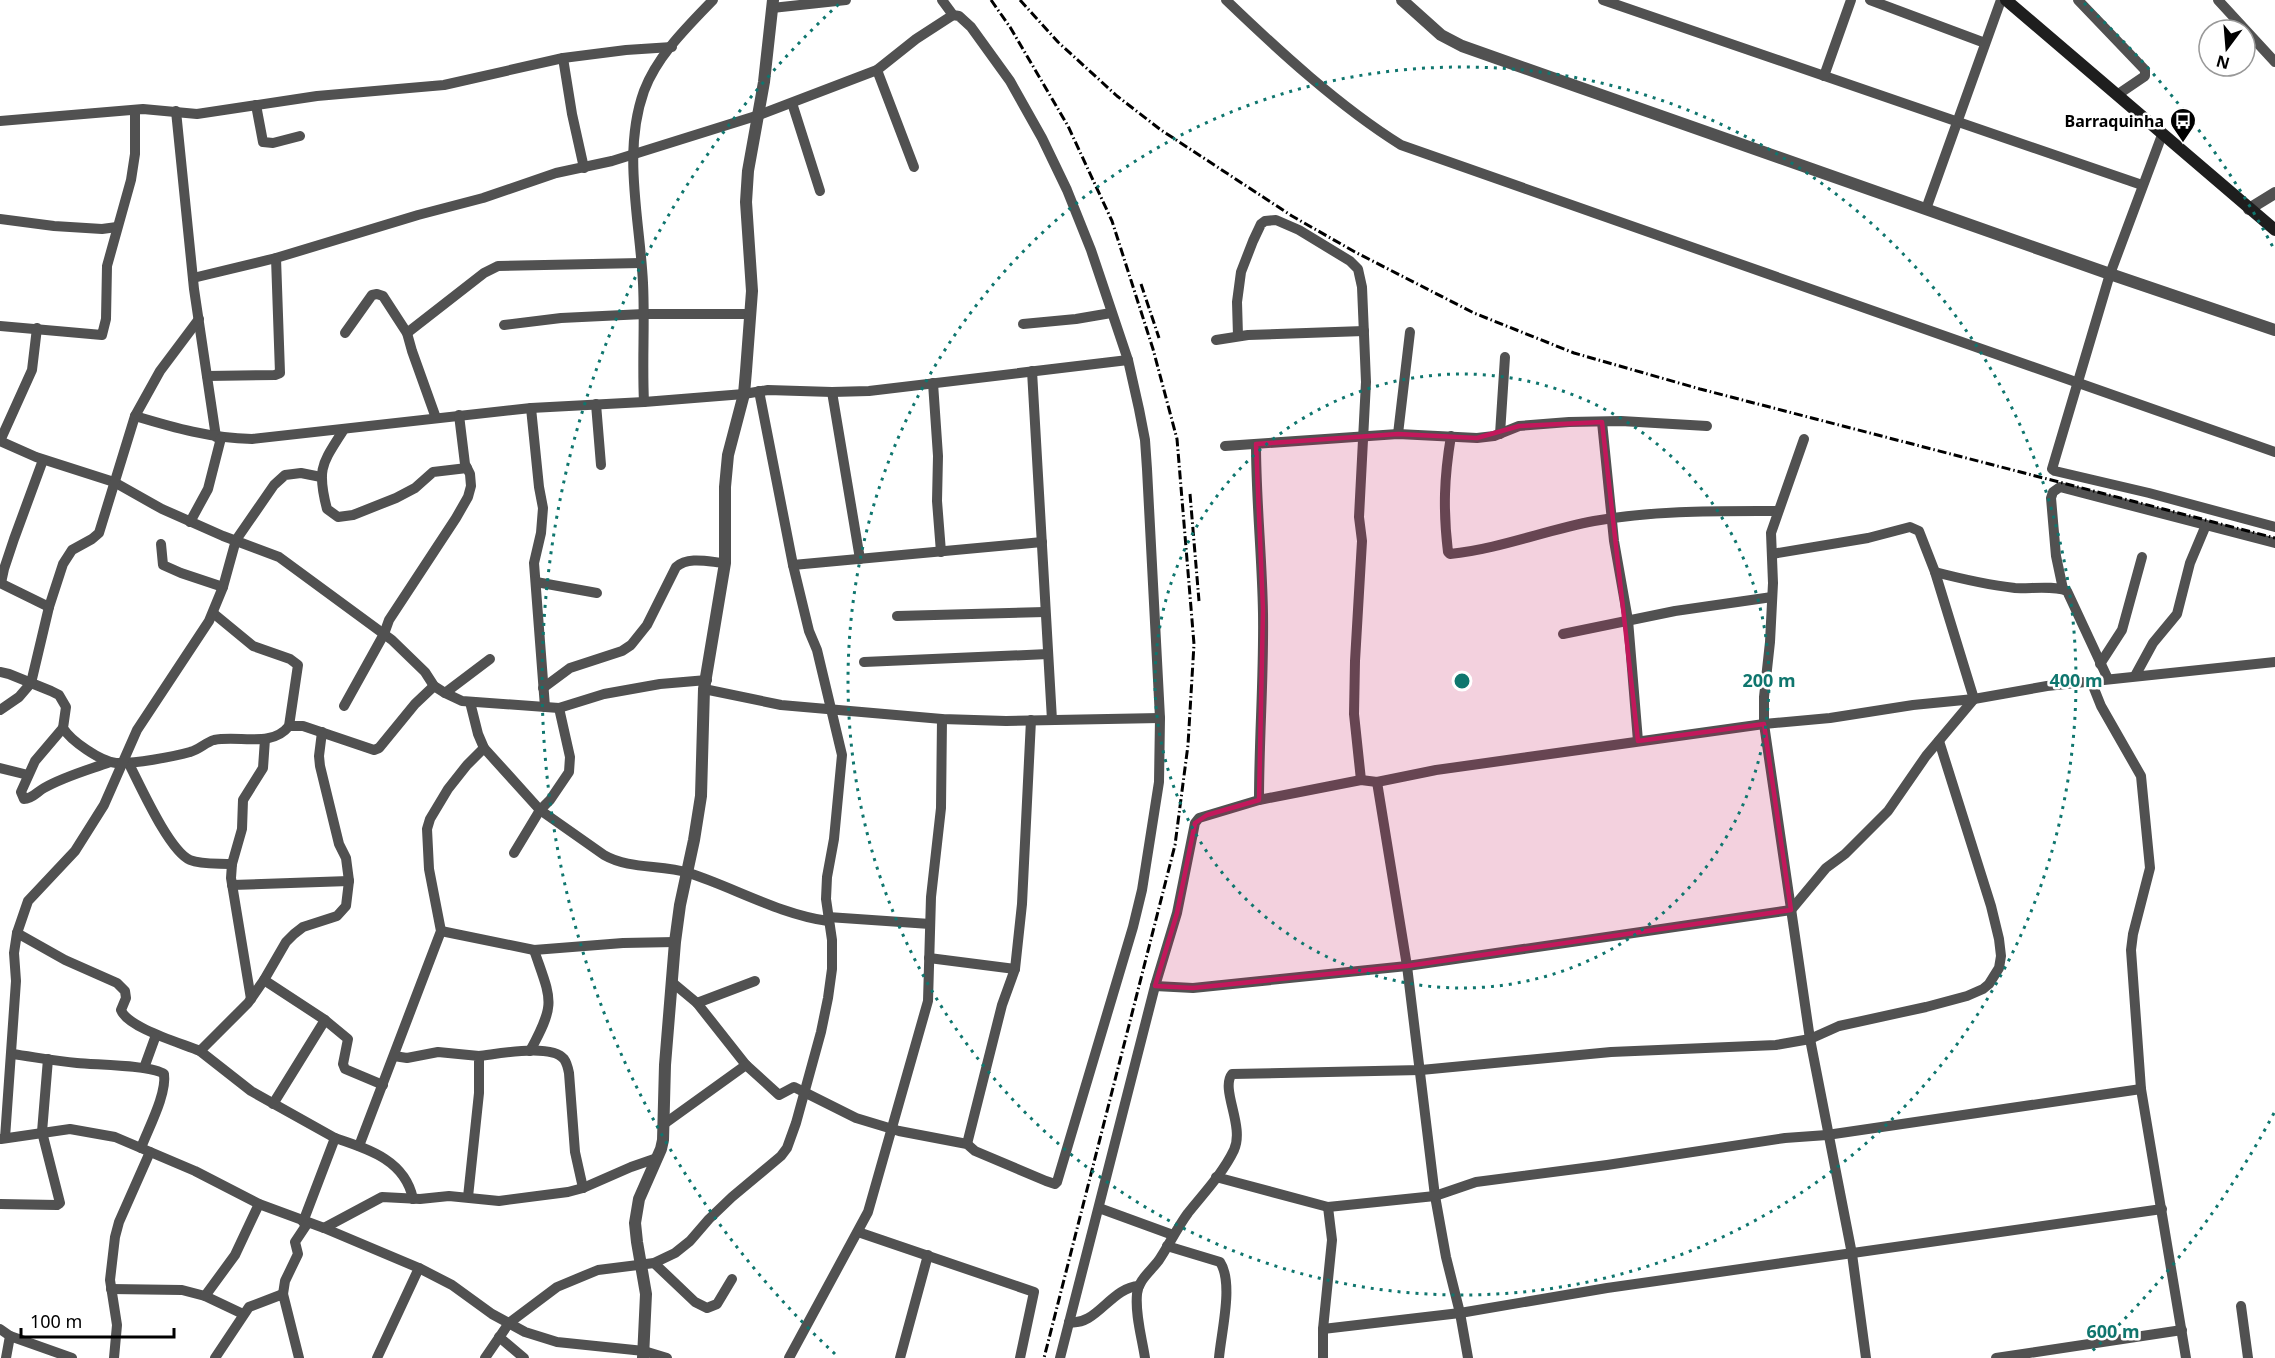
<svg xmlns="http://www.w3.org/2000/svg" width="2275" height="1358" viewBox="0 0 2275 1358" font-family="'Noto Sans',sans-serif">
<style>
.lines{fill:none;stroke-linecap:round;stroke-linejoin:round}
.minor{stroke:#515151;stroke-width:10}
.tertiary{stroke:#515151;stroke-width:12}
.secondary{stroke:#1e1e1e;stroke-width:12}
.rail{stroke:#000;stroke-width:3;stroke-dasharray:9 3 1.5 3;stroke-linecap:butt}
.marked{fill:#c2185b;fill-opacity:0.2;stroke:#c2185b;stroke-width:4.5;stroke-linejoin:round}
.ring{fill:none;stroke:#0f766e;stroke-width:3;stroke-dasharray:3 6}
.labels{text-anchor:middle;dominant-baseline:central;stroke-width:5;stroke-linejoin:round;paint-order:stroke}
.poi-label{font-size:16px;font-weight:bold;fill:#000;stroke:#fff;text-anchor:end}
.centre{fill:#0f766e;stroke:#fff;stroke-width:3}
.ring-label{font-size:18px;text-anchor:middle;font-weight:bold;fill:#0f766e;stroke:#fff;stroke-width:5;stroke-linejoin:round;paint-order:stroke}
</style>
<rect width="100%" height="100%" fill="#fff"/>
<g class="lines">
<g class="minor">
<path d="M1226,0c52,50 114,107 175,145l874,307"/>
<polyline points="1603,0 2142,185"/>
<polyline points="1870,0 1985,43"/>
<polyline points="2078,0 2145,70 2145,76 2117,95"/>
<polyline points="2218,0 2275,62"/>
<polyline points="772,8 846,0"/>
<polyline points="563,58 572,114 584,168"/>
<polyline points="877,70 914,167"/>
<polyline points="1824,76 1851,0"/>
<polyline points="792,103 820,191"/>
<polyline points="256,105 263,142 273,143 300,136"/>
<polyline points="176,111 194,289 216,437"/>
<polyline points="0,121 143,109 197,114 317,96 444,85 563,58 626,50 672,47"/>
<polyline points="2162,135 2110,274 2052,469 2055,471 2149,493 2275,527"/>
<polyline points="1926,209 2001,0"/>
<polyline points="0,219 54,226 102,229 117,227"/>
<polyline points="193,278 276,258 418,215 483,198 556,173 612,161 759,115 877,70 916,39 953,15"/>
<polyline points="1023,324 1076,319 1111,313"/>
<polyline points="504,325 561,318 644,314 751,314"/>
<polyline points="0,326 102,335 106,319 107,266 131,180 135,154 135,110"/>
<polyline points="345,333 372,295 377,294 383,296 407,333 412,351 436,418"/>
<polyline points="407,333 484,273 498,266 641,263"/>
<polyline points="1238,336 1237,302 1241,272 1253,241 1261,224 1265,221 1276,220 1299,230 1350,261 1358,269 1362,287 1366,382 1359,517 1362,541 1355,661 1354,714 1361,780"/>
<polyline points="1216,340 1248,335 1364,331"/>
<polyline points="1032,371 1052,720"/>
<polyline points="207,376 275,375 280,373 276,258"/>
<polyline points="933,383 938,456 937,501 941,552"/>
<polyline points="832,392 860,559"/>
<path d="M644,402c-2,-40 1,-80 -1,-119 -3,-63 -21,-131 1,-192 13,-35 43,-64 69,-91"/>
<polyline points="596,404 601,465"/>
<polyline points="531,408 539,487 543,508 541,533 534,563 545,707"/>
<path d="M135,416c40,12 75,22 117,23l279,-31 113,-6 100,-8 24,-4 64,2 37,-1 259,-31"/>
<polyline points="1602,422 1614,541 1628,620 1638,741"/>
<path d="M344,429c-21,34 -28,38 -17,80l11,8 15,-2 43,-17 19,-10 18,-16 34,-4"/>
<polyline points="1398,434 1410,332"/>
<polyline points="1500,434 1505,357"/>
<path d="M1451,436c-7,42 -8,74 -3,116l2,2c49,-5 96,-24 144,-33 61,-11 123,-10 184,-10"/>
<polyline points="1804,439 1771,533 1773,583 1770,642 1764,697 1764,724 1810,1039 1852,1254 1866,1358"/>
<polyline points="0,441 36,457 114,482 162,509 223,536 279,557 392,640 425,672 434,686 445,693 462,701 559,708 604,694 660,684 707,680"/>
<polyline points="0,441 32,370 37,328"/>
<path d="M1256,444c0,56 6,112 7,169 1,63 -4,125 -4,187"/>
<polyline points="1225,446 1398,434 1477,438 1494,436 1519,426 1569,422 1621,421 1707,426"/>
<polyline points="190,522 208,489 221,438"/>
<polyline points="161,544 163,565 181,573 223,587"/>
<polyline points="793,565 1042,542"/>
<path d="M1935,572c27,7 53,13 80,16 15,1 39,-3 52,3l41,88"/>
<polyline points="536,582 597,593"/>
<polyline points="0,583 49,607"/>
<polyline points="1,583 4,569 14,539 43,460"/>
<polyline points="2063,589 2056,556 2051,498 2053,492 2060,487 2275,543"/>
<polyline points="897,616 1045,612"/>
<polyline points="1563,634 1675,611 1772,597"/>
<polyline points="864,662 1048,654"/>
<polyline points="2100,664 2122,630 2142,557"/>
<path d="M0,672l9,2 42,17 8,4 7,12 -3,21c8,13 37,33 53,35 18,1 56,-6 74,-11 9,-2 16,-10 24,-12 25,-5 58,8 75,-14l9,-61 -8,-6 -37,-13 -40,-33"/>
<polyline points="2135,676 2153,643 2177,614 2190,563 2206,525"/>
<polyline points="2091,681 2101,706 2141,776 2150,868 2133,934 2131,950 2141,1089 2186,1358"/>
<path d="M543,688l27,-20 52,-17 9,-6 16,-20 29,-58c13,-11 33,-5 49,-4"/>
<polyline points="704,689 781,705 942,719 1006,721 1160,718"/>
<polyline points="445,693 490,659"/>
<path d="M470,702l8,32 6,14 56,62 64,45c26,15 57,9 85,18 46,15 90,41 139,48"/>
<polyline points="344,706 384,634 389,620 456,518 468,497 471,486 470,474 465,464 459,415"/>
<polyline points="0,710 19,697 31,683 49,607 63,564 72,550 92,539 99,533 135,416 160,371 199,319"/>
<polyline points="289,726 303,726 374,750 379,748 415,704 434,686"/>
<path d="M63,728l-28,33 -14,31 3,7c8,0 13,-7 20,-11 21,-12 44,-18 66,-26"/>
<path d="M128,762c12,23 41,89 62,98 12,5 29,3 42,4"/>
<polyline points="0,768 28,775"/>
<polyline points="1377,782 1407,966 1435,1196 1446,1257 1460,1313 1468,1358"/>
<polyline points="514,853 540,810 550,800 569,772 570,757 559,708"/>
<polyline points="232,885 349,881"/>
<polyline points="828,917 930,924"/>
<polyline points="441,931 534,950 623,943 675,942"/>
<path d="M17,933l48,27 52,23 8,8 1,7 -5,12c7,18 60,33 79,41l48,-48 16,-23 22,-38 8,-8 9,-7 34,-11 9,-10 3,-25 -3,-23 -7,-14 -19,-78 -1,-10 3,-24"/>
<polyline points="929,958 1015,969"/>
<polyline points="264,980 325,1020 348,1039 343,1064 345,1069 383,1085"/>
<polyline points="673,983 697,1003 746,1065 779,1095 794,1087 856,1118 899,1131 967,1144 975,1151 1046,1181 1055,1184 1057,1182 1133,927 1142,890 1159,782 1160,718 1147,469 1145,440 1139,409 1128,360 1091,250 1067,190 1042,138 1010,81 971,27 959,16 953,15 942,0"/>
<polyline points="1155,986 1193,988 1407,966 1791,910 1826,868 1845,854 1888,811 1926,756 1974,699 1935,572 1919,531 1910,527 1868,538 1772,554"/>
<polyline points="251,999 231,878 232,864 242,829 243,800 263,768 265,739"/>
<polyline points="697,1003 755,981"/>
<polyline points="200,1051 251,1091 335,1138"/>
<path d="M530,1051c27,-49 21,-51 4,-101"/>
<path d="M12,1054c22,3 43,7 65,9 18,2 75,2 87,11 3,20 -16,55 -23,74"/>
<polyline points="394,1056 407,1058 438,1052 479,1056 479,1093 468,1197"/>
<path d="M479,1056c19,-2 72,-13 85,3 3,4 4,9 5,14l6,79 8,36"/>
<polyline points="144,1068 156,1035"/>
<polyline points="273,1104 325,1020"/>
<polyline points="664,1124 746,1065"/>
<polyline points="5,1138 16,981 14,953 17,933 28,901 75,851 104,805 137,730 209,621 223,587 236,540 274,485 285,475 301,473 321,477"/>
<polyline points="1,1139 70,1129 115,1137 195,1171 259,1204 324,1228 419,1268 452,1285 492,1314 525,1332 557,1342 644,1351 667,1358"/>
<polyline points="967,1144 1002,1005 1015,969 1022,904 1031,720"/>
<polyline points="359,1146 441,931 429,869 427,829 430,819 448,789 467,765 484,748"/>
<polyline points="1216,1177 1328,1207 1435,1196 1476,1182 1607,1165 1785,1138 1827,1135 2141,1089"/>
<polyline points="0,1204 57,1205 60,1203 42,1132 48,1059"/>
<polyline points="1099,1208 1173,1235"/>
<path d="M303,1222l32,-84c33,11 70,22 78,61"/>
<polyline points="324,1228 382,1197 420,1199 449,1196 499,1201 568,1192 583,1188 631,1167 657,1158"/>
<polyline points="858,1232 1034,1292 1020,1358"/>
<path d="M1167,1246l53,16c14,21 1,71 -1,96"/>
<polyline points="654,1263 695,1302 707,1308 717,1304 732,1279"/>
<polyline points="111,1289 182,1290 205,1296 243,1314"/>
<polyline points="283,1294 285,1281 298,1254 295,1242 307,1224"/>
<polyline points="205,1296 235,1255 259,1204"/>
<polyline points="2241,1306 2248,1358"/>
<path d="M1069,1322c27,5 42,-35 70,-36"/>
<polyline points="0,1329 10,1336 6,1358"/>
<polyline points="1323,1329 1460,1313 1607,1288 2162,1209"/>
<polyline points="10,1336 72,1358"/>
<polyline points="499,1337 524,1358"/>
<polyline points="114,1358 117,1325 110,1280 115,1237 119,1222 150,1152"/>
<polyline points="215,1358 249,1307 283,1294 299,1358"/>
<polyline points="377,1358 419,1268"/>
<polyline points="485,1358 509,1323 557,1287 598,1270 654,1263 675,1253 690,1241 709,1219 732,1197 781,1156 787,1148 796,1123 821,1032 828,998 832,969 832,940 826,899 827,877 834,839 842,755 817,650 809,631 793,565 759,391"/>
<polyline points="789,1358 868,1212 928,1001 931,897 941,808 942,719"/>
<polyline points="900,1358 928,1255"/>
<polyline points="1060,1358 1155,986 1177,913 1195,823 1199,818 1259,800 1361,780 1377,782 1436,770 1764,724 1830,718 1913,705 1974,699 2047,686 2275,662"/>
<path d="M1145,1358c-3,-20 -10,-43 -8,-64 1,-14 14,-23 22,-34 10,-15 18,-32 29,-47 16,-20 35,-40 46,-63 11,-24 -14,-61 -2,-76l189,-4 190,-18 165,-7 34,-6 29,-13 87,-19 41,-11 16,-7 6,-5 10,-16 2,-12 -2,-17 -8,-33 -52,-165"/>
<polyline points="1323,1358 1323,1329 1332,1240 1328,1207"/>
<polyline points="1996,1358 2182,1330"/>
</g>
<g class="tertiary">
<polyline points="1402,0 1441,35 1462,46 2110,274 2275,330"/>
<polyline points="2249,209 2275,193"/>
<polyline points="643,1358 646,1294 637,1242 635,1223 639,1199 661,1149 663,1140 665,1065 675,942 680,905 694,840 701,796 704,689 725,563 725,487 728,455 744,394 746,371 752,291 746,202 748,171 764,82 773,0"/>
</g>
<polyline class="secondary" points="2006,0 2275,230"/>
<g class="rail">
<polyline points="991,0 1010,27 1068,126 1112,221 1153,349 1177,439 1194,644 1188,745 1175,845 1044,1358"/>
<polyline points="1020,0 1058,42 1117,96 1161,130 1292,216 1355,252 1474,313 1574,353 1700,389 2275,538"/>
<polyline points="1141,284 1159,338"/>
<polyline points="1190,494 1199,601"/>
</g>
</g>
<path class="marked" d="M1602,422l36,319 126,-17 27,186 -384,56 -214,22 -38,-2 22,-73 18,-90 12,-8 52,-15 4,-190 -7,-166 142,-10 79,4 42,-12z"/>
<g class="ring">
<circle cx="1462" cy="681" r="307"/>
<circle cx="1462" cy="681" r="614"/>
<path d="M2274 1113A920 920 0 0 1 2089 1354M835 1354A920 920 0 0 1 840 3M2084 3A920 920 0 0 1 2274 249"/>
</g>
<defs>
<symbol id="bus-pin" viewBox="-11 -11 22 30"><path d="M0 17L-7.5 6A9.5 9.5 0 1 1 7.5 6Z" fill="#000" stroke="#fff"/><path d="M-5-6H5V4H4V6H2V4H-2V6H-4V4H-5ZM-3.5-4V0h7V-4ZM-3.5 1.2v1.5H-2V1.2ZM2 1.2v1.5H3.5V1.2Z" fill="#fff"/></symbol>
</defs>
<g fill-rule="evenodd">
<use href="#bus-pin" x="2168" y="106" width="30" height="40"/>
</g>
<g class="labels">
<g class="poi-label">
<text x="2164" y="121">Barraquinha</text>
</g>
</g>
<circle cx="1462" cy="681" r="9" class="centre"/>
<g class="ring-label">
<text x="1769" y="687">200 m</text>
<text x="2076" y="687">400 m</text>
<text x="2113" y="1338">600 m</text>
</g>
<g transform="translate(2227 48) rotate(196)"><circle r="28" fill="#ffffff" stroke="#999999" stroke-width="1.5"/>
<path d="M0-4.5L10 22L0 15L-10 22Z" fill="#000000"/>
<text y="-9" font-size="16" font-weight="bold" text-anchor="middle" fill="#000000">N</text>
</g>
<path d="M21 1328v9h153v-9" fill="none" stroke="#000000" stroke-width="3"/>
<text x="30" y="1328" font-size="18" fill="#000000" stroke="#ffffff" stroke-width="4.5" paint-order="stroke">100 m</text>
</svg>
